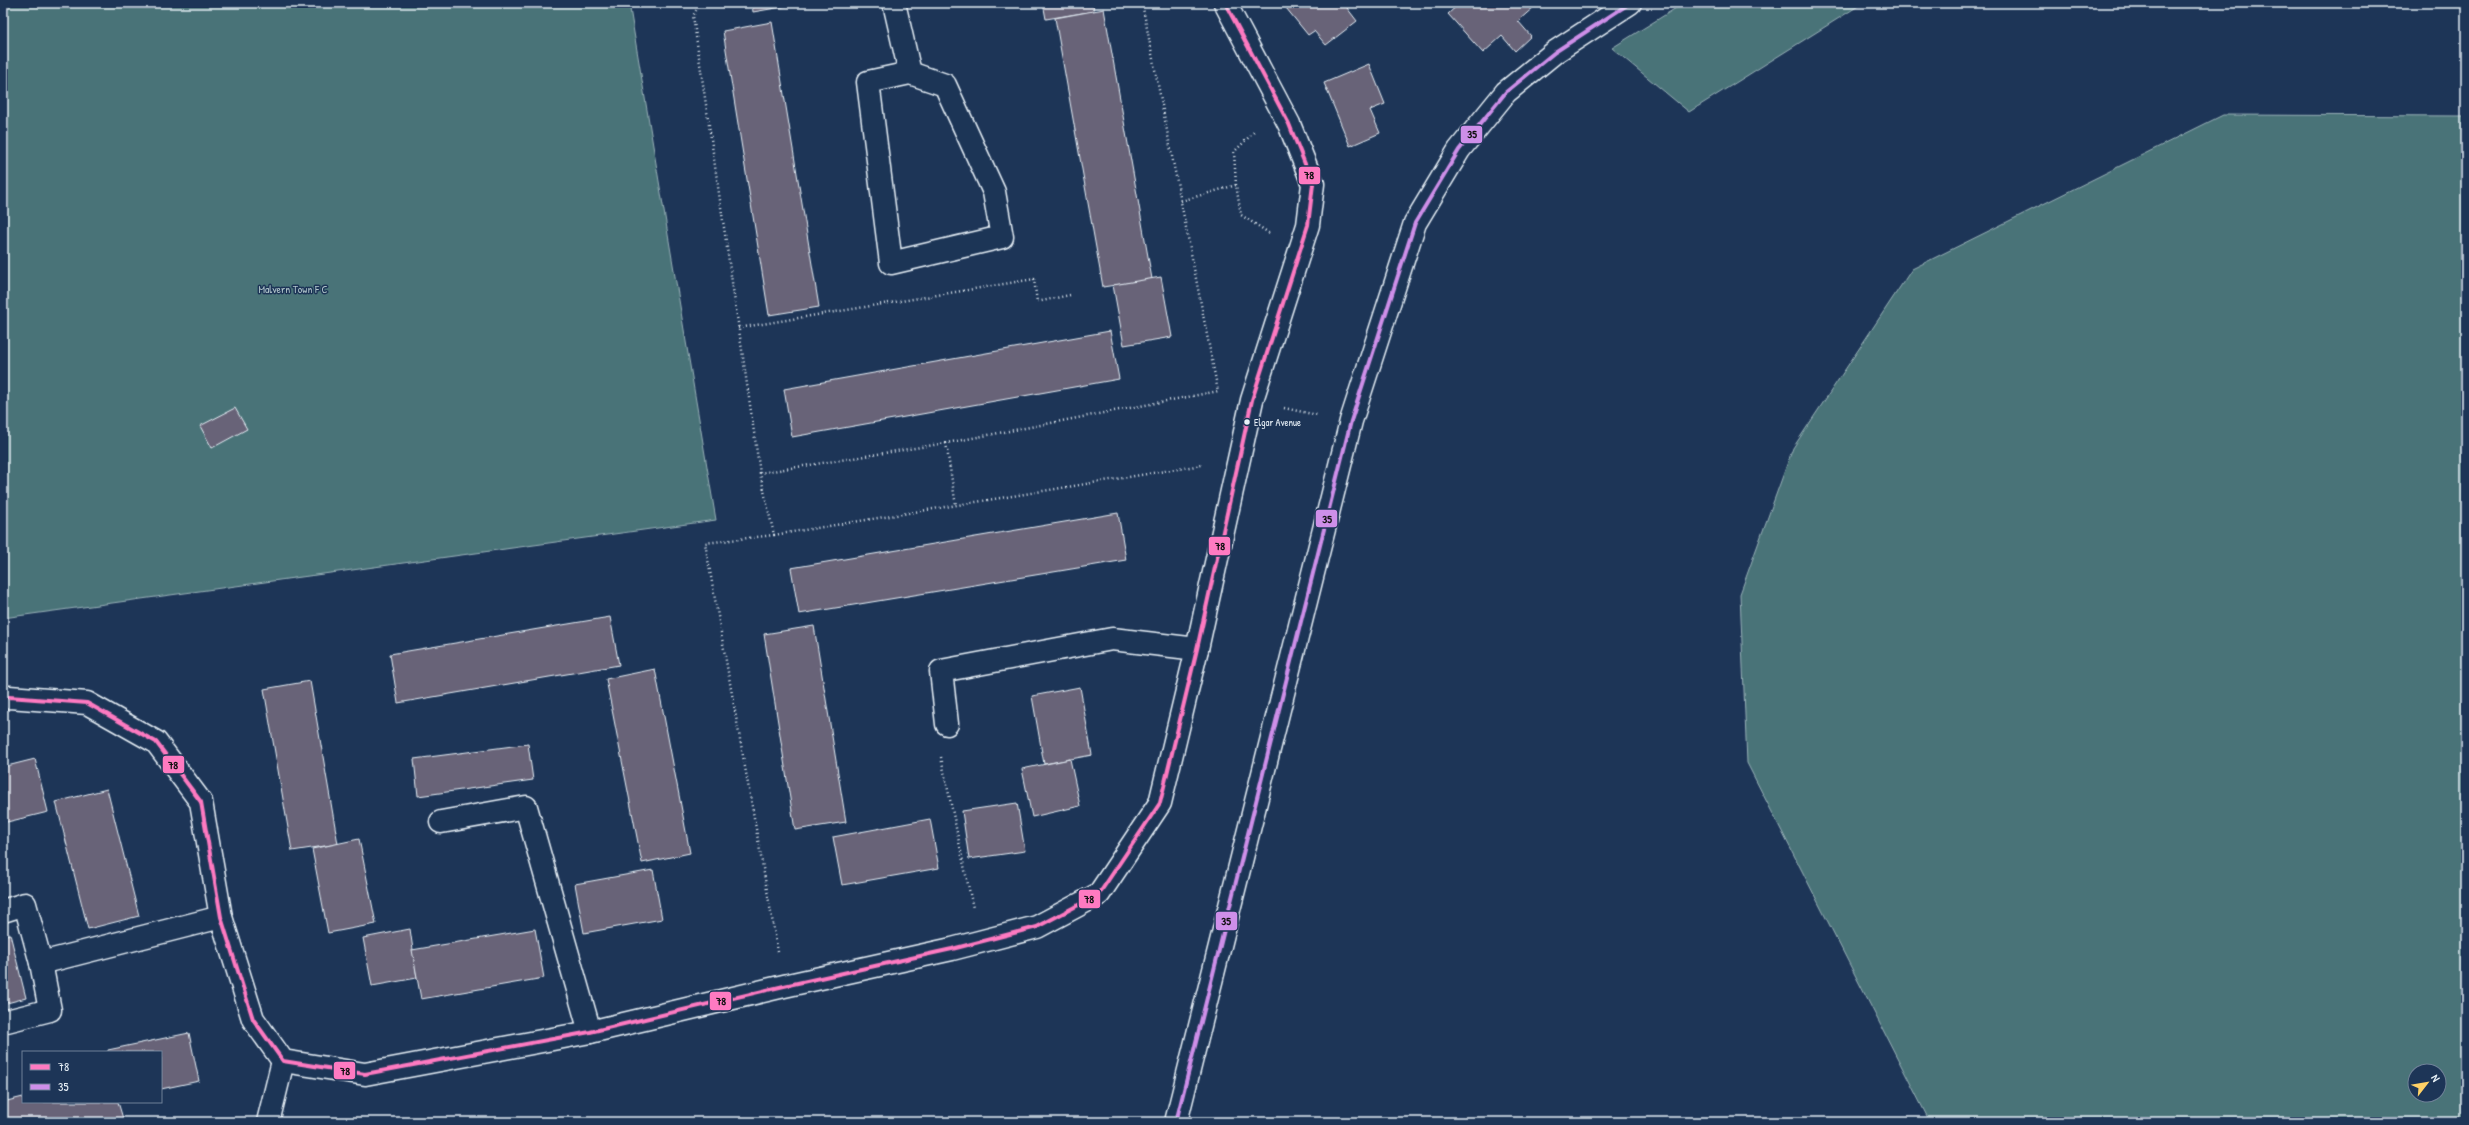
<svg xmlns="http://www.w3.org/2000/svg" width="2469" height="1125" viewBox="0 0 2469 1125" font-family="'Patrick Hand',sans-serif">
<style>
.green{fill:#4a7378;stroke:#99b2b8;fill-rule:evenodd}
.building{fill:#686378;stroke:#e8f1f8}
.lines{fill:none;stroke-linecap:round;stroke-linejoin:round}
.lane-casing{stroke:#e8f1f8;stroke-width:25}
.street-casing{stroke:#e8f1f8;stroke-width:25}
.path{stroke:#e8f1f8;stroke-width:2.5;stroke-dasharray:1 3;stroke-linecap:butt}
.lane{stroke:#1d3557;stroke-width:22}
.street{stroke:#1d3557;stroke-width:22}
.bus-1-casing{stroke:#1d3557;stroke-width:7}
.bus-2-casing{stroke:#1d3557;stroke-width:7}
.bus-1{stroke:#fe7ac1;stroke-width:4}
.bus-2{stroke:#ce8fe9;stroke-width:4}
.bus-dot{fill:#e8f1f8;stroke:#1d3557;stroke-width:1.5}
.labels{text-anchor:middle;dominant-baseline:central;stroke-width:3;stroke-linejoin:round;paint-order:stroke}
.bus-label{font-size:10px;fill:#e8f1f8;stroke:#1d3557;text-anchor:start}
.park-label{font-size:11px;fill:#b1c5cb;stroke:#1d3557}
.line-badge{stroke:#1d3557;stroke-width:1.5}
.pale-badge-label{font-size:11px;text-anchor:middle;font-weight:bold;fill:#111}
</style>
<rect width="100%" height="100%" fill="#1d3557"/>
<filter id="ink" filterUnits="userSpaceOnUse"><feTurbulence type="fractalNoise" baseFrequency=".025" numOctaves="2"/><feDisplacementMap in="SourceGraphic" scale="8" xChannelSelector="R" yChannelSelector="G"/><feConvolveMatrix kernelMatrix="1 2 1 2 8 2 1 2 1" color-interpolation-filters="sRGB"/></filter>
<g filter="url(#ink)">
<g class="green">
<polygon points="3,3 629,3 716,520 3,618"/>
<polygon points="1684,3 1863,3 1689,112 1612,48"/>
<path d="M2223,115l243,1v1006h-536l-183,-359 -7,-169 53,-146 119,-179zM2415,1071h24v24h-24z"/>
</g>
<g class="building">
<polygon points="752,3 805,3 753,12"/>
<polygon points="1043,3 1093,3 1094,11 1046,19"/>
<polygon points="1282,3 1353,3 1347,8 1357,21 1326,45 1314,31 1308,35"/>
<polygon points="1460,3 1532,3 1535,6 1518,21 1531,36 1515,51 1502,36 1483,53 1448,14"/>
<polygon points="1104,9 1152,279 1103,287 1055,18"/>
<polygon points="772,22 819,307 769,315 723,31"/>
<polygon points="1369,64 1385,104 1370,110 1380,133 1350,146 1324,83"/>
<polygon points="1161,277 1172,337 1124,345 1113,285"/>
<polygon points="1110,331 1119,379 792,437 784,389"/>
<polygon points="235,408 247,429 212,448 200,426"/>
<polygon points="1118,513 1126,560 799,614 791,568"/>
<polygon points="610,617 619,665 398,703 390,654"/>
<polygon points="814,626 846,822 795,830 764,634"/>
<polygon points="655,669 690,853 642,863 606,679"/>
<polygon points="310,681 338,844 292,851 264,689"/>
<polygon points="1080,687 1092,755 1044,764 1032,696"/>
<polygon points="528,744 533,780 418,796 414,759"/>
<polygon points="35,759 48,812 3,823 3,767"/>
<polygon points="1070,759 1080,806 1032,817 1022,769"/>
<polygon points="107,789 139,916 88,929 56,802"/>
<polygon points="1017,803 1025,851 969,859 962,811"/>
<polygon points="930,819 939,868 842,885 833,837"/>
<polygon points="359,839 376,924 328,933 312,849"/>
<polygon points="653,870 662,919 584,933 575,884"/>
<polygon points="410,929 417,978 372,986 363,938"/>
<polygon points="535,929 544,978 421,999 412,950"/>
<polygon points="10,934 26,998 3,1004 3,936"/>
<polygon points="189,1033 199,1081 161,1089 161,1052 108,1052 108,1050"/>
<polygon points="23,1097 23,1102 118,1102 124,1122 3,1122 3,1102"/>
</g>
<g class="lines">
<defs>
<g id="lane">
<polyline points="894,3 910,73"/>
<polygon points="910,73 945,85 994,192 1002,237 891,263 868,82"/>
<polyline points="947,724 941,671 1112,639 1197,649"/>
<polyline points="441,822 526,807 590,1032"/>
<polyline points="3,911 25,904 41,963 50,1010 3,1022"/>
<polyline points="41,963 221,917"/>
</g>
<g id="street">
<polyline points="3,698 9,697 87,703 156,742 201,802 221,917 253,1019 283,1061 365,1074 590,1032 784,986 952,949 1037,927 1099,894 1160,803 1197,649 1252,400 1308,225 1313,184 1289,124 1225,3"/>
<polyline points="268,1122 283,1061"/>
<polyline points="1176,1122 1351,421 1415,223 1459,150 1506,92 1555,52 1630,3"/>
</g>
</defs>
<use href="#lane" class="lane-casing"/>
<use href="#street" class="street-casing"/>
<g class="path">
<polyline points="700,3 693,16 760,473"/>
<polyline points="1142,3 1218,391"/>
<polyline points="1236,185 1234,152 1254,132"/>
<polyline points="1181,201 1236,185 1241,215 1269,233"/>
<polyline points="738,328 1034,279 1037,302 1070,295"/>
<polyline points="1284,408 1317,415"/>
<polyline points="946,443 956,506"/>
<polyline points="774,535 1202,465"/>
<polyline points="941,757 973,908"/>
<polyline points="778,952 705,543 774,535 760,473 946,443 1219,391"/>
</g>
<use href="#lane" class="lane"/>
<use href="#street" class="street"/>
<defs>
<polyline id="bus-1" points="3,698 9,697 87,703 156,742 201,802 221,917 253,1019 283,1061 365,1074 590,1032 784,986 952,949 1037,927 1099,894 1160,803 1197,649 1252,400 1308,225 1313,184 1289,124 1225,3"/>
<polyline id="bus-2" points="1176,1122 1351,421 1415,223 1459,150 1506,92 1555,52 1630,3"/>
</defs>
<use href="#bus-1" class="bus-1-casing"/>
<use href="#bus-2" class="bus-2-casing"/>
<use href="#bus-1" class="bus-1"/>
<use href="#bus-2" class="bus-2"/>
</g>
</g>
<circle class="bus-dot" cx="1247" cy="422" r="3.5"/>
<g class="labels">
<g class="bus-label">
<text x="1254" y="422">Elgar Avenue</text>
</g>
<g class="park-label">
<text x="293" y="289">Malvern Town F C</text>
</g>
</g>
<g class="line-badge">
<rect x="1460" y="125" width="23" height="19" rx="4" fill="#ce8fe9"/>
<rect x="1298" y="166" width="23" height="19" rx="4" fill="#fe7ac1"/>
<rect x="1315" y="509" width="23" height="19" rx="4" fill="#ce8fe9"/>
<rect x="1208" y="536" width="23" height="20" rx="4" fill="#fe7ac1"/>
<rect x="162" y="755" width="23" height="19" rx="4" fill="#fe7ac1"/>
<rect x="1078" y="889" width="23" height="20" rx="4" fill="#fe7ac1"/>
<rect x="1215" y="911" width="23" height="20" rx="4" fill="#ce8fe9"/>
<rect x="709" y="991" width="23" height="20" rx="4" fill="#fe7ac1"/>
<rect x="333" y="1061" width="23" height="19" rx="4" fill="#fe7ac1"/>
</g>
<g class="pale-badge-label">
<text x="1472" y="138">35</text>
<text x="1309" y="179">78</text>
<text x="1327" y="523">35</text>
<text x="1220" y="550">78</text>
<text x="173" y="769">78</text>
<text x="1089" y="903">78</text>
<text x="1226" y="925">35</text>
<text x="721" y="1005">78</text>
<text x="345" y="1075">78</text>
</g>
<rect width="2469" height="1125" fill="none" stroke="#1d3557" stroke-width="16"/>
<rect x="8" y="8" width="2453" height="1109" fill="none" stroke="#e8f1f8" stroke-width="1.5" filter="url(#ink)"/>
<rect x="22" y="1051" width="140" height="52" fill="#1d3557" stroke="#6e8097"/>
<rect x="30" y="1064" width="20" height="6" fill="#fe7ac1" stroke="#6e8097"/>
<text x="58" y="1071" font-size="12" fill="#e8f1f8">78</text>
<rect x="30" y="1084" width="20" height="6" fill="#ce8fe9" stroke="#6e8097"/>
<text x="58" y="1091" font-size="12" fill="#e8f1f8">35</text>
<g transform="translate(2427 1083) rotate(59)"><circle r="19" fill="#1d3557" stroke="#6e8097"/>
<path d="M0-3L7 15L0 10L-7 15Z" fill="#ffd166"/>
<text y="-6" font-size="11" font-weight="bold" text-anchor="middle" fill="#e8f1f8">N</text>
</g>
</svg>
